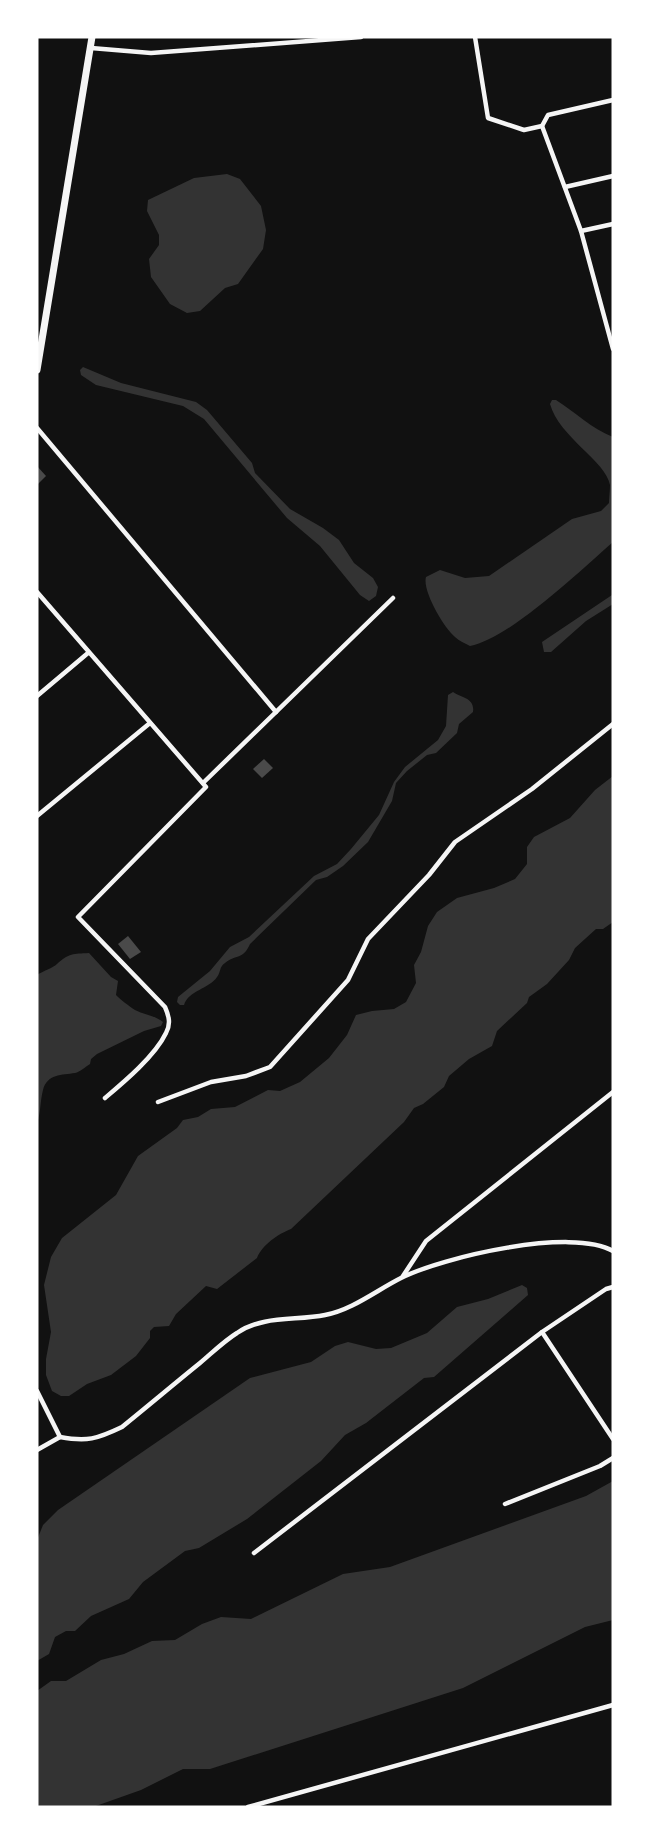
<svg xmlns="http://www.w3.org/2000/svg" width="650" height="1844" viewBox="0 0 650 1844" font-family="'Noto Sans',sans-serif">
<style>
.water{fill:#333}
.building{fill:#4a4a4a}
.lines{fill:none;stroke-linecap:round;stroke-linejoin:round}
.service{stroke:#f5f5f5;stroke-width:4.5}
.minor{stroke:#f5f5f5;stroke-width:7}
</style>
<rect width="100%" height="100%" fill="#111"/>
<g class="water">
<polygon points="227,174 240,179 261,206 266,230 263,249 238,284 225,288 200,311 187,313 170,304 151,277 149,259 159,245 159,235 147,211 148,200 194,178"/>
<polygon points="83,367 121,383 196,402 207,410 252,463 255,473 290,509 323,528 339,540 354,563 373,578 378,587 376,596 369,601 360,595 320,546 287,518 204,419 183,406 96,385 81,375 80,370"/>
<path d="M552,400h4c19,12 36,29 57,37v105c-32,28 -104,97 -143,104 -5,-3 -11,-5 -15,-9 -11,-9 -33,-46 -29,-60l14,-7 25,8 24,-2 83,-57 29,-8 8,-8c0,-6 1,-12 1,-18 -4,-24 -51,-48 -60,-81z"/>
<polygon points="613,587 613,604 586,621 551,652 544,652 542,642 612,595"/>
<path d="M453,692c9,6 22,6 20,20l-14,12 -2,9 -21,20 -9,2 -20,16 -11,12 -4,18 -24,41 -25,24 -16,11 -11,3 -66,64c-7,16 -14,10 -25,19 -6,4 -4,9 -8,14 -8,12 -28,13 -33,28h-4l-3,-3 1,-5 32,-26 20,-24 19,-10 65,-61 23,-12 14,-15 28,-34 15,-33 11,-15 33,-27 8,-14 2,-31z"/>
<path d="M613,776v146l-10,7h-7l-21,19 -6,12 -22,24 -18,13 -2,6 -30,28 -5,15 -23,13 -20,17 -5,11 -21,17 -9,4 -10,14 -113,107c-13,5 -29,16 -34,29l-40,31 -11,-3 -30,28 -7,12 -15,1 -4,4v7l-14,18 -25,19 -24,9 -18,12h-8l-9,-5 -6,-16v-16l5,-27 -7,-47 7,-28 11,-19 54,-43 22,-39 39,-28 6,-8 15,-3 13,-8 24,-2 33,-17 12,1 20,-9 29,-24 18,-23 9,-20 16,-4 22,-2 12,-7 10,-19 -2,-18 7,-13 7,-26 9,-14 20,-14 37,-10 21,-9 12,-15v-17l7,-10 36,-19 25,-28z"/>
<path d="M89,953l22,24 7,4 -2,14c5,5 13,11 19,15 10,5 19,5 28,12l-2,4 -17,5 -47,23 -6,5 -1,5c-5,3 -10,8 -15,9 -13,2 -28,1 -32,17 -3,11 -2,22 -6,33v-148c6,-4 16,-7 20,-11 12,-11 16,-10 32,-11z"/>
<polygon points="522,1285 527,1288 528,1295 434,1377 424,1378 366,1423 345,1435 321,1461 247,1519 199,1548 185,1551 143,1582 129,1599 91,1616 75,1631 66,1631 55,1637 49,1654 37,1661 37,1540 43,1525 58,1510 250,1378 311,1362 335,1346 348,1342 376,1349 391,1348 427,1333 457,1307 488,1299"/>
<polygon points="613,1481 613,1620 585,1627 463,1688 210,1769 183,1769 141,1790 93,1807 37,1807 37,1691 51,1681 66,1681 101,1660 124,1654 152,1641 175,1640 202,1624 221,1617 251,1619 343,1574 390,1567 586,1496"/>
</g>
<g class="building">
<polygon points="37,466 46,476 37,485"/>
<polygon points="264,759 273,768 262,778 253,769"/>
<polygon points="128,936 141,952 130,959 118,944"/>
</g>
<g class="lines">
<g class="service">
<polyline points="475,37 488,118 524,130 542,126 581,231 613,349"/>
<polyline points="91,48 151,53 361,37"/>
<polyline points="542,126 548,115 613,100"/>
<polyline points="565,187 613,176"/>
<polyline points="581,231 613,224"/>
<polyline points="37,428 276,712"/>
<path d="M37,592l169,195 -128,130 87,90c4,9 6,17 1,26 -11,23 -42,49 -61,65"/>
<polyline points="37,696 88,653"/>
<polyline points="203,783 393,598"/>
<polyline points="37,816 150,723"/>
<polyline points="158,1102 211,1082 246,1076 270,1067 348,980 368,939 429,875 455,842 532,789 613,724"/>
<polyline points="403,1276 426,1241 613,1092"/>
<polyline points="542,1332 613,1439"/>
<polyline points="37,1391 60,1437"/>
<path d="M37,1450l23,-13c27,5 37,2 62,-10 26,-21 52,-43 78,-64 12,-10 24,-22 37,-30 26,-18 59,-12 88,-18 27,-5 52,-25 76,-37 42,-21 171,-51 212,-27"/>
<polyline points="505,1504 600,1466 613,1458"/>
<polyline points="254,1553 542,1332 606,1289 613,1287"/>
<polyline points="248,1807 613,1705"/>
</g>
<polyline class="minor" points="37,370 92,37"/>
</g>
<rect width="650" height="1844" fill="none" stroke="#ffffff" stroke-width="77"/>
</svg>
